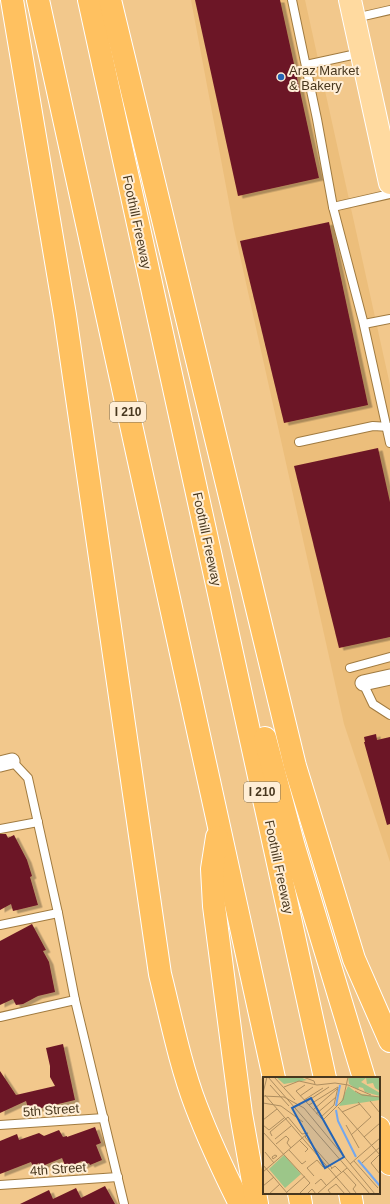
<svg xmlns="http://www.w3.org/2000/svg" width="390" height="1204" viewBox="0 0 390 1204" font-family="Arial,sans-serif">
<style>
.built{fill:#ecbe7b}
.building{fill:#6c1625;filter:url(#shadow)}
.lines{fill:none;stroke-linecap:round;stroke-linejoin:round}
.service-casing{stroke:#a17b40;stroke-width:10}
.minor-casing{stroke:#a17b40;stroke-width:17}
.primary-casing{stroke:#fff;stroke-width:24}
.motorway-casing{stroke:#fff;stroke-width:24}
.service{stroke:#fff;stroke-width:8}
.minor{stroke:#fff;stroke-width:15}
.primary{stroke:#ffdaa0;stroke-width:22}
.motorway{stroke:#ffc160;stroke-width:22}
.poi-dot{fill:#2565b6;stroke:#ffeed6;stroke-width:1.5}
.labels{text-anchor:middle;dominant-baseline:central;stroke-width:4;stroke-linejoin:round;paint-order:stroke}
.shield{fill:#ffeed6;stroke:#7f6e55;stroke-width:1}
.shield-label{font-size:12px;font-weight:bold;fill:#48371e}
.poi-label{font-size:13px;fill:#48371e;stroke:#ffeed6;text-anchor:start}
.street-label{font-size:13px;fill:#48371e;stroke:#ffeed6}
.inset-river{fill:none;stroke:#73a7ee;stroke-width:2}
.inset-road{fill:none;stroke:#ae8e60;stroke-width:1}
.view{fill:#2565b6;fill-opacity:0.15;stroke:#2565b6;stroke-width:2}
.inset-edge{fill:none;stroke:#48371e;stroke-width:2}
</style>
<defs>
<filter id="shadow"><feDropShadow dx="4.5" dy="2.5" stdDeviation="0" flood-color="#0004"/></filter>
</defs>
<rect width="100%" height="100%" fill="#f2c88c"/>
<polygon class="built" points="191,0 305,0 390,385 390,862 344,724 234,229"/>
<g class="building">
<polygon points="195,0 280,0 319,178 238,196"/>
<polygon points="329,222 368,405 284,423 240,241"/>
<polygon points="378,448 390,502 390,637 339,648 294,466"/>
<polygon points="376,734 377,740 390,737 390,824 387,825 364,742 365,742 364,737"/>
<polygon points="0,834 6,834 8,838 14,835 27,860 32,876 30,877 38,905 13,911 11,904 0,910"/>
<polygon points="32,924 46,950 43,951 49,962 55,992 38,996 23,1004 16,1005 13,999 0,1005 0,941"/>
<polygon points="63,1044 75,1100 29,1111 26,1101 0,1113 0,1071 16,1095 55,1086 50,1077 50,1066 46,1048"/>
<polygon points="95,1127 101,1143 96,1145 102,1160 90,1165 89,1163 83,1166 82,1161 66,1168 62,1158 40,1167 39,1163 33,1166 31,1162 0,1174 0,1141 17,1134 19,1140 39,1133 44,1136 59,1130 63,1137 67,1136 67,1137"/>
<polygon points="105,1186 115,1204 20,1204 49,1190 53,1199 76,1188 81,1198"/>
</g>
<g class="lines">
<defs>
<g id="service">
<polyline points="292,0 317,119 333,207 363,321 390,443"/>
<polyline points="355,18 390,10"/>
<polyline points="306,65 361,53"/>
<polyline points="333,207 390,194"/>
<polyline points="364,324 390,319"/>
<polyline points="299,442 373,426 390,427"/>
<polyline points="350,668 390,657"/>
<polyline points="363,683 373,704 390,715"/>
<polyline points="12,761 28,778 58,913 75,1000 124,1204"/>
<polyline points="0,829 38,822"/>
<polyline points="0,925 58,913"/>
<polyline points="0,1017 75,1000"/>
<polyline points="0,1125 104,1118"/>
<polyline points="0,1185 118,1177"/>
</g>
<g id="minor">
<polyline points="363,683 390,677"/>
<polyline points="0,764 12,761"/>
</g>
<polyline id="primary" points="350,0 390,183"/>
<g id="motorway">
<path d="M12,0l53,315 95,659c11,44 20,90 36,132 13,34 28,66 44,98"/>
<polyline points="38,0 274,1078"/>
<polyline points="89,0 325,1078"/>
<polyline points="110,0 295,766 354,959 390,1041"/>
<polyline points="265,738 294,847 364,1078"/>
<polyline points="217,837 212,869 214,906 241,1114 257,1204"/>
<polyline points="379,1128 390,1164"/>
<polyline points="299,1193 301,1204"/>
<polyline points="350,1193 352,1204"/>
</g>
</defs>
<use href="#service" class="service-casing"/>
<use href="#minor" class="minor-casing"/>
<use href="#primary" class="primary-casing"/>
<use href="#motorway" class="motorway-casing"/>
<use href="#service" class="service"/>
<use href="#minor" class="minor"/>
<use href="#primary" class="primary"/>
<use href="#motorway" class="motorway"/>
</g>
<circle class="poi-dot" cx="281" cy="77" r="4"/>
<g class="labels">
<g class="shield">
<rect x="110" y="402" width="36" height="20" rx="3"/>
<rect x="244" y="782" width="36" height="20" rx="3"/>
</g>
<g class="shield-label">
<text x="128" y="412">I 210</text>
<text x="262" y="792">I 210</text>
</g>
<g class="poi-label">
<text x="289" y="70">Araz Market<tspan x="289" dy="15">&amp; Bakery</tspan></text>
</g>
<g class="street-label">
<text transform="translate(137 222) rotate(78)">Foothill Freeway</text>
<text transform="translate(207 539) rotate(78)">Foothill Freeway</text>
<text transform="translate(279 867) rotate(78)">Foothill Freeway</text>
<text transform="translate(51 1110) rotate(-4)">5th Street</text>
<text transform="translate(58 1169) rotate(-4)">4th Street</text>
</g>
</g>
<g transform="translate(263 1077)">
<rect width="117" height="117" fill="#f2c88c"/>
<path d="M13,0h24l7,3 -23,4zM85,0h32v14l-5,-3 -2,-5 -6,1 -1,-6 -5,4 19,11v3l-15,-4 -2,-4 -4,-1 -1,3 -9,-6zM85,9l9,7 23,4v3l-41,6zM21,78l17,19 -16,14 -16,-19z" fill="#9cc689"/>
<path class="inset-river" d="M73,29l4,-21M73,33l2,11 18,36M95,83l22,26"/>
<path class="inset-road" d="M5,0l102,117M11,0l21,23M40,0l11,4 1,3M7,8l19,21M42,8l-9,6 27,29 20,-20 5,-23M21,10l15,-6 18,4 18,-2 13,2 23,10M92,14l7,4 18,2M0,16l4,-16M2,18l86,99M0,19l21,1 20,11 71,86M37,19l13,-9M41,23l19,-12M107,24l10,12M43,25l23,-15M0,26l18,3 22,16M46,28l29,-18 -4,18 -14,13M75,30l42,48M50,33l24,-21M79,35l18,-8M53,37l20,-17M0,43l14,-11M0,48l6,5 15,-12M83,48l13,23M0,55l47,51 -11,11M44,58l-2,2 27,31M88,58l20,-18 -13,-15M9,59l-2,-4 18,-15 14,17 6,-1M101,60l16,-14M12,62l16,-13M36,63l9,9 -3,3M13,67l10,-8 3,3 -2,4 4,5M26,73l13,14 4,-3M2,75l9,11M117,77l-9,9 9,11M12,78l2,1 -4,3 -1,-2zM54,83l6,7 3,-1M91,84l24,27M99,86l18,-16M87,87l30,-26M0,88l25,29M68,92l4,-3 6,6M80,94l13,14 -3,4 3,4M0,95l45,-39M51,99l-7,-8 10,-8M73,100l11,-9M52,107l6,-5 5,6M0,109l11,-9M24,115l18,-16M6,117l11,-10M44,117l5,-5 4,5M54,117l19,-17M68,117l-3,-4 8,-6 9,10"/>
<path class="view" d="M48,21l33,59 -19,11 -33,-60z"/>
<rect width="117" height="117" class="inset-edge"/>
</g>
</svg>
